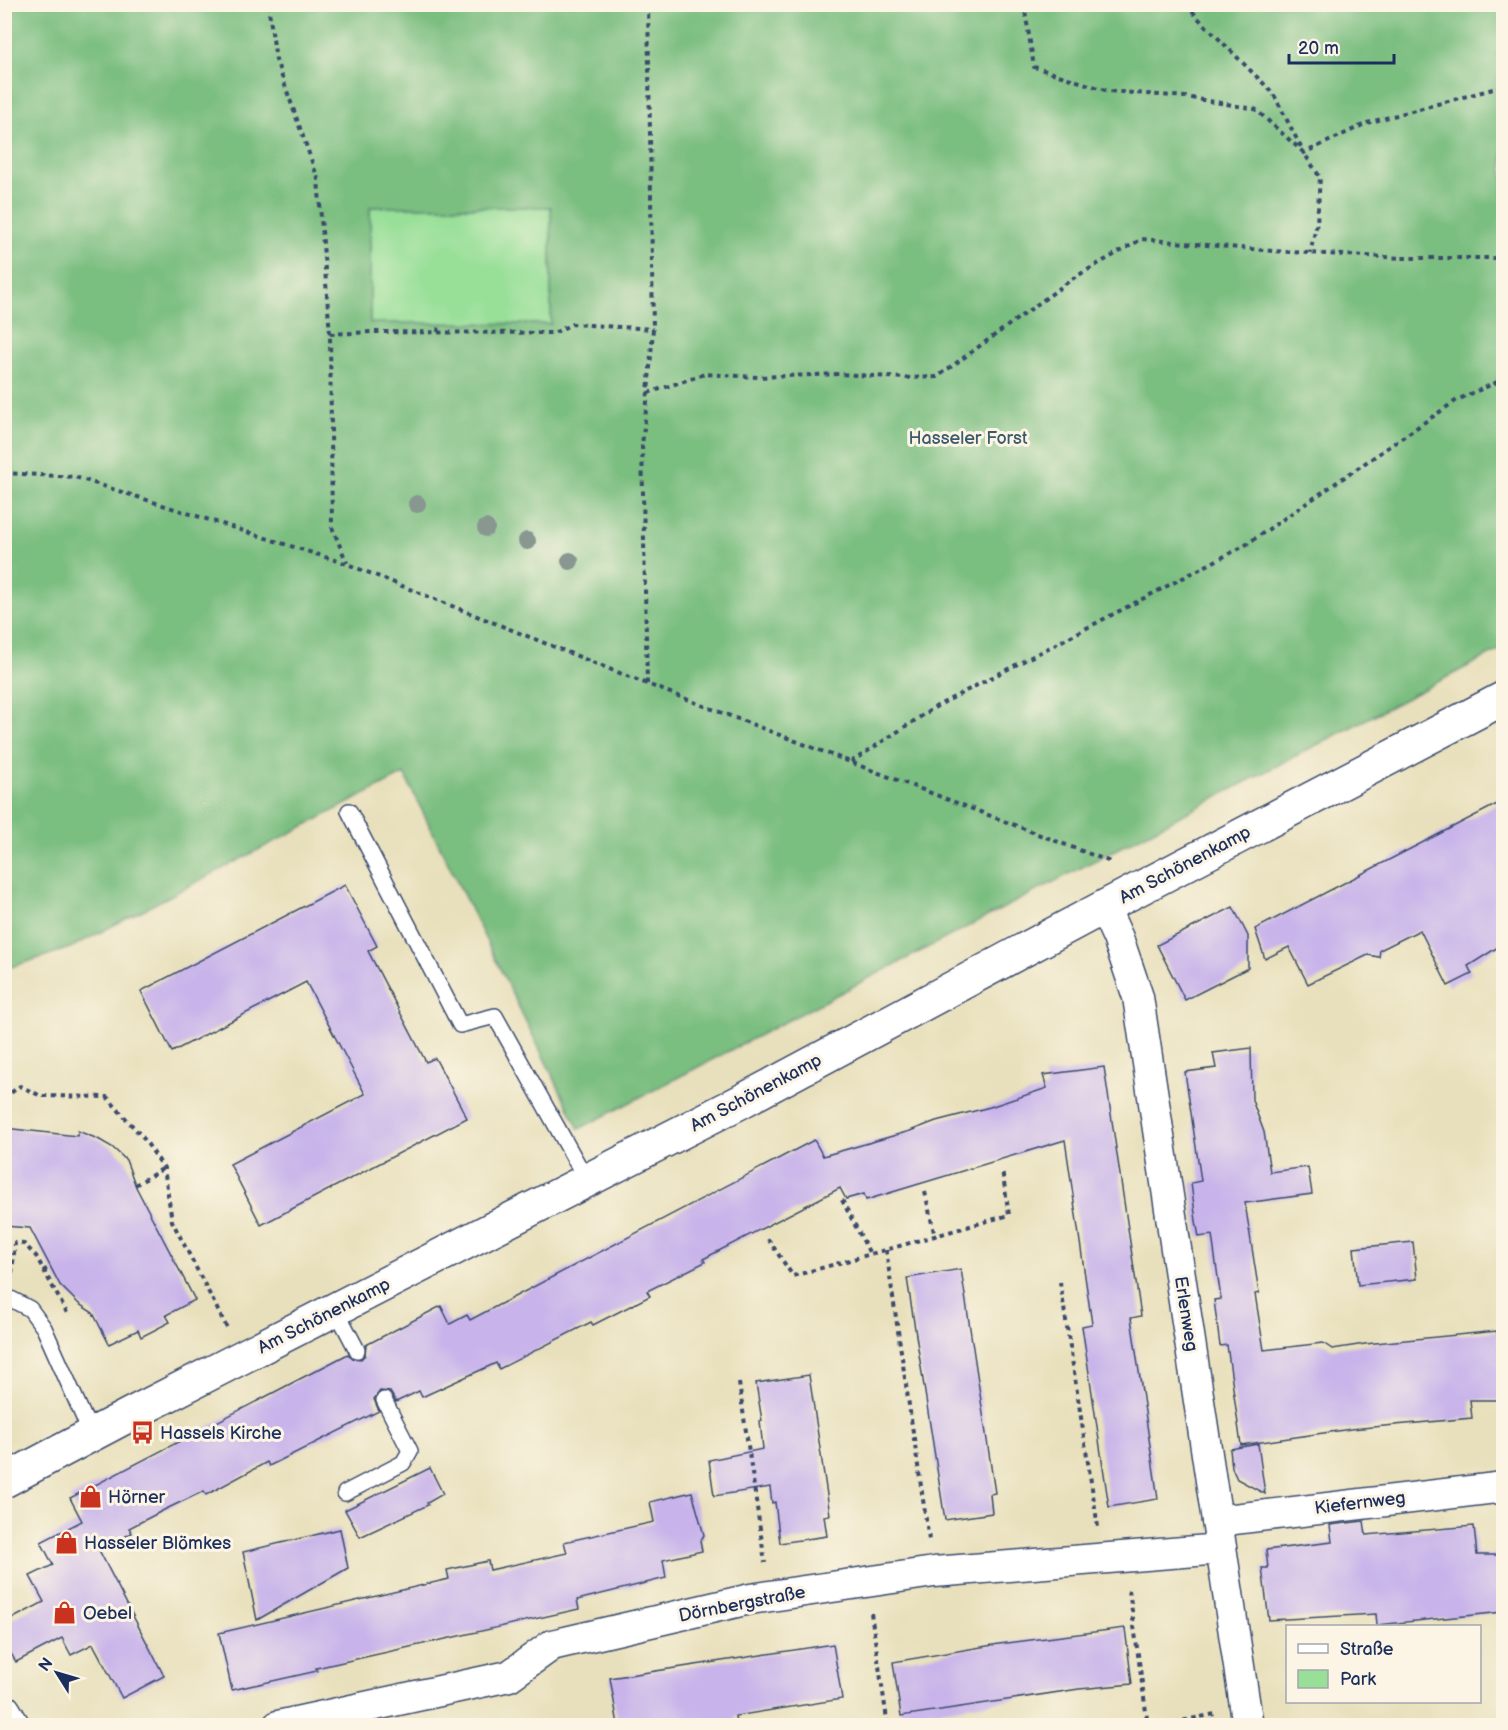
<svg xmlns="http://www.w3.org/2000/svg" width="1508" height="1730" viewBox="0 0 1508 1730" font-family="'Balsamiq Sans',sans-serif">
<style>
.green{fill:#98df98;stroke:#5a877b;stroke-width:1.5}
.forest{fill:#7abe80;stroke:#4a766f;stroke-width:1.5;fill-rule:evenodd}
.building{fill:#c8b4ea}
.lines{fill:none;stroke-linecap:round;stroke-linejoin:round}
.lane-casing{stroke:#3a4a6c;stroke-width:18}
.street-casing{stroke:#3a4a6c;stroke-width:33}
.secondary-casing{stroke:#3a4a6c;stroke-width:36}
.path{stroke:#3a4a6c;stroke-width:4;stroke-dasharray:4.5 4.5;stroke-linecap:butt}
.lane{stroke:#fff;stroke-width:15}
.street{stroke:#fff;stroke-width:30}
.secondary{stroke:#fff;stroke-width:33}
.tree{fill:#889790}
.labels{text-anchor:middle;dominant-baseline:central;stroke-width:6;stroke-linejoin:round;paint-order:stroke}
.park-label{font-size:18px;fill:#3a5b6c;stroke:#fcf5e5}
.street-label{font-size:18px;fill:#1b2f5e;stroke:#fcf5e5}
.poi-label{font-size:18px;fill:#1b2f5e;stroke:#fcf5e5;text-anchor:start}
</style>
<rect width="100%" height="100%" fill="#fcf5e5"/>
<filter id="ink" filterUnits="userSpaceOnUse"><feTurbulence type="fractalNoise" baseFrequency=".0167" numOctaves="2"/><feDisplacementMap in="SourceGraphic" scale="12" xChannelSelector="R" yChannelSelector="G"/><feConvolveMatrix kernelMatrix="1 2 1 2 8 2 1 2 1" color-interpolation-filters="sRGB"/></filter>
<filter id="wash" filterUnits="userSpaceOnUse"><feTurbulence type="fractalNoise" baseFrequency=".008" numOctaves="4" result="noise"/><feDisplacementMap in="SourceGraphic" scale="24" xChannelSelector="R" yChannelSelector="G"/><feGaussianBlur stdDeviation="1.35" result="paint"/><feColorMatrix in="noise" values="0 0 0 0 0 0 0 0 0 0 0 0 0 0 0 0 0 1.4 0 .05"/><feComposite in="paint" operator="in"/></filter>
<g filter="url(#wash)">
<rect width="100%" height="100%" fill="#e8e0bc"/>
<polygon class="green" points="370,207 551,207 551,324 370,323"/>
<path class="forest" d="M5,5h1498v643l-924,481 -175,-355 -334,174 -65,21zM370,207h181v117l-181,-1z"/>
<g id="blocks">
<g class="building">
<polygon points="1503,801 1503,944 1468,966 1472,974 1448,986 1420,930 1380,950 1379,957 1368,955 1308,984 1289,947 1265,959 1255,929"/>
<polygon points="345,885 377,946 368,951 426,1062 435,1058 467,1118 261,1225 230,1164 365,1094 352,1069 306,982 172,1052 141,991"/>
<polygon points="1233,907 1248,936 1248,968 1185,1000 1157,945"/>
<polygon points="1251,1048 1252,1100 1264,1132 1270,1172 1308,1167 1312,1194 1245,1203 1259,1293 1255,1294 1264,1350 1323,1343 1332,1349 1365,1344 1497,1331 1499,1346 1503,1346 1503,1400 1470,1400 1472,1418 1351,1429 1241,1445 1227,1345 1220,1346 1214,1300 1221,1299 1212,1235 1199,1237 1196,1221 1191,1183 1201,1181 1185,1072 1216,1068 1213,1053"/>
<polygon points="1104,1067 1141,1316 1131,1318 1158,1499 1109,1507 1082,1326 1092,1324 1065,1140 866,1200 864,1194 846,1199 840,1188 703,1259 705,1262 647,1291 650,1296 593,1325 591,1322 499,1369 496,1363 422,1397 419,1391 396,1402 390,1392 380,1391 374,1399 379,1411 269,1466 267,1462 206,1495 204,1491 164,1510 129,1528 132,1533 99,1550 164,1676 122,1698 93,1644 71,1655 62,1638 16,1662 4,1641 4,1623 44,1602 30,1576 53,1565 41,1542 82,1521 70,1498 348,1354 352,1358 361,1359 365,1355 366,1345 441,1306 450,1324 467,1315 470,1320 814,1140 823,1156 910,1131 936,1121 990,1107 1047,1088 1043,1075"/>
<polygon points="4,1128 77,1136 78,1131 98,1139 112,1147 126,1160 136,1187 195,1300 166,1315 170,1322 141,1337 138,1330 109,1344 93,1313 79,1304 60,1285 30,1228 4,1226"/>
<polygon points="1413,1242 1417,1279 1358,1285 1354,1248"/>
<polygon points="961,1269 995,1493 990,1494 992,1513 945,1520 907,1278"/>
<polygon points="809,1375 830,1515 824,1516 827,1536 780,1543 775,1502 772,1503 770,1487 714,1496 709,1460 763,1449 760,1421 762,1421 756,1383"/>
<polygon points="1258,1444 1265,1494 1237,1479 1232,1468 1230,1449"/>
<polygon points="430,1468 443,1494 427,1503 428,1505 360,1537 345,1510"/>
<polygon points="692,1492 704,1535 700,1541 702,1551 663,1560 666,1578 577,1600 579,1609 316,1668 317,1671 232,1690 219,1633 449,1579 447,1570 488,1561 490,1570 567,1553 564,1542 654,1522 650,1502"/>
<polygon points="1364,1521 1366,1535 1474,1526 1477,1555 1503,1555 1503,1612 1377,1625 1376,1614 1269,1620 1262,1568 1268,1568 1266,1550 1332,1542 1330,1525"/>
<polygon points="340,1529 348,1568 257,1620 243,1552"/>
<polygon points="1125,1628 1132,1684 1079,1689 901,1716 893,1662 999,1644"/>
<polygon points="833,1644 842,1699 735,1716 736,1723 719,1725 618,1725 610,1678"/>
</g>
</g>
</g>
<g filter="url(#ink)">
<use href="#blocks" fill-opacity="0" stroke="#3a4a6c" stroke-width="1.5"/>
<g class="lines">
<defs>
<g id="lane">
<polyline points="349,811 460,1025 495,1016 587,1181"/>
<polyline points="4,1297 9,1298 30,1309 44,1328 92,1436"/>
<polyline points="336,1310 357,1350"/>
<polyline points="345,1493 403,1463 410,1451 384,1400"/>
</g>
<g id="street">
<polyline points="1104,907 1118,938 1138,997 1248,1726"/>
<polyline points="1217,1521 1504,1487"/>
<polyline points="278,1726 509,1676 552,1645 750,1599 934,1572 1221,1549"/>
</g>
<g id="secondary">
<polyline points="4,1481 131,1414 740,1102 1104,907 1504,698"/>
<polyline points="4,1711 13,1726"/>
</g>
</defs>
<use href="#lane" class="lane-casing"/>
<use href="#street" class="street-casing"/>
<use href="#secondary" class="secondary-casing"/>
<g class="path">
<polyline points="268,4 276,60 318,179 330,334 332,527 347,563"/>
<polyline points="1024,4 1034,67 1108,91 1186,97 1255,109 1304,153 1320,177 1317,223 1310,253"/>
<polyline points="1187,4 1197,17 1273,93 1304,153 1367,123 1504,86"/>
<polyline points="438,332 439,323"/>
<polyline points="330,334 372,332 554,333 572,324 653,329"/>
<polyline points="648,393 705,374 758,377 840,374 906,378 937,377 1075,277 1142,239 1273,251 1401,258 1504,258"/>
<polyline points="4,473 75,477 347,564 647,684 1108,861 1111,865"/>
<polyline points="647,684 642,445 648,393 653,329 648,4"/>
<polyline points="851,762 937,706 1244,546 1457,400 1504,379"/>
<polyline points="4,1098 20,1086 41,1096 107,1097 144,1139 164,1168 172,1221 227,1328"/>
<polyline points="135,1185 164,1168"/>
<polyline points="925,1192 935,1237"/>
<polyline points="842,1200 870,1254"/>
<polyline points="768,1239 793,1276 1009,1215 1002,1170"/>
<polyline points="4,1243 15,1243"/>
<polyline points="886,1250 929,1540"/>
<polyline points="43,1271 50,1267"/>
<polyline points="12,1273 15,1243 24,1244 36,1256 67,1313"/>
<polyline points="1060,1282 1098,1527"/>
<polyline points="739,1383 765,1563"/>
<polyline points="1129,1590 1148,1726"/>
<polyline points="871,1613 888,1726"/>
<polyline points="1157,1726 1215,1714"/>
</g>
<use href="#lane" class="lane"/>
<use href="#street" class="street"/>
<use href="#secondary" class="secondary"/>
</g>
<g class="tree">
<circle cx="417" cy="504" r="9"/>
<circle cx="486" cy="528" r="9"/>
<circle cx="527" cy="541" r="9"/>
<circle cx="570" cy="561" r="9"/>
</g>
</g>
<defs>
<symbol id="bus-bare" viewBox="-9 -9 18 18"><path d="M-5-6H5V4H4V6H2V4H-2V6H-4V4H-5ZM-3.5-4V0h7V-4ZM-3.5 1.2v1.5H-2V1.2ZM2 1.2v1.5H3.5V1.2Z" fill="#c8321e" stroke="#fcf5e5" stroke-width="2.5" paint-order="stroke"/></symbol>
<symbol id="shop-bare" viewBox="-9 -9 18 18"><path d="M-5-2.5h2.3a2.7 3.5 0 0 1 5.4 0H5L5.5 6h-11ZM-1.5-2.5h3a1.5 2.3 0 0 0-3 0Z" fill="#c8321e" stroke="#fcf5e5" stroke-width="2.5" paint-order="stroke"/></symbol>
</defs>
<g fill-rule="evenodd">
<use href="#bus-bare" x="126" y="1416" width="33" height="33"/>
<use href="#shop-bare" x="74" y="1480" width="33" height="33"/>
<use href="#shop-bare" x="50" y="1526" width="33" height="33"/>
<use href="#shop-bare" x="48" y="1596" width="33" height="33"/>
</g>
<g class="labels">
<g class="park-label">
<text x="968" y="438">Hasseler Forst</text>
</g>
<g class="street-label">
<text transform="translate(1185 865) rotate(-28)">Am Schönenkamp</text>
<text transform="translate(756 1093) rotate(-28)">Am Schönenkamp</text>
<text transform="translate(1186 1314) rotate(81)">Erlenweg</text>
<text transform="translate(324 1316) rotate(-27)">Am Schönenkamp</text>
<text transform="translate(1360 1503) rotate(-7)">Kiefernweg</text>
<text transform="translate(742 1604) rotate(-11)">Dörnbergstraße</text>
</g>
<g class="poi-label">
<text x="160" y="1433">Hassels Kirche</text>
<text x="108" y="1497">Hörner</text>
<text x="84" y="1543">Hasseler Blömkes</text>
<text x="83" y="1613">Oebel</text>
</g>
</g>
<rect width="1508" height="1730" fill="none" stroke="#fcf5e5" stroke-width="24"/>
<rect x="1286" y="1625" width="195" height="78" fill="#fcf5e5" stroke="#a2a6af" stroke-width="1.5"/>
<rect x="1298" y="1644" width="30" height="9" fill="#ffffff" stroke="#a2a6af" stroke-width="1.5"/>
<text x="1340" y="1655" font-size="18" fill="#1b2f5e">Straße</text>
<rect x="1298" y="1670" width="30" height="18" fill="#98df98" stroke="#a2a6af" stroke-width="1.5"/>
<text x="1340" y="1685" font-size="18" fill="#1b2f5e">Park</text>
<g transform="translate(57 1673) rotate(307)" stroke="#fcf5e5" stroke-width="4.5" paint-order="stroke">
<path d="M0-4.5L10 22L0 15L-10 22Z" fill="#1b2f5e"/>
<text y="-9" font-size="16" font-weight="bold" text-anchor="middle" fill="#1b2f5e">N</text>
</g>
<path d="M1289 54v9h105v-9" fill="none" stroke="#1b2f5e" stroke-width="3"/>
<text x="1298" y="54" font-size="18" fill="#1b2f5e" stroke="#fcf5e5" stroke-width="4.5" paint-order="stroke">20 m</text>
</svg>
